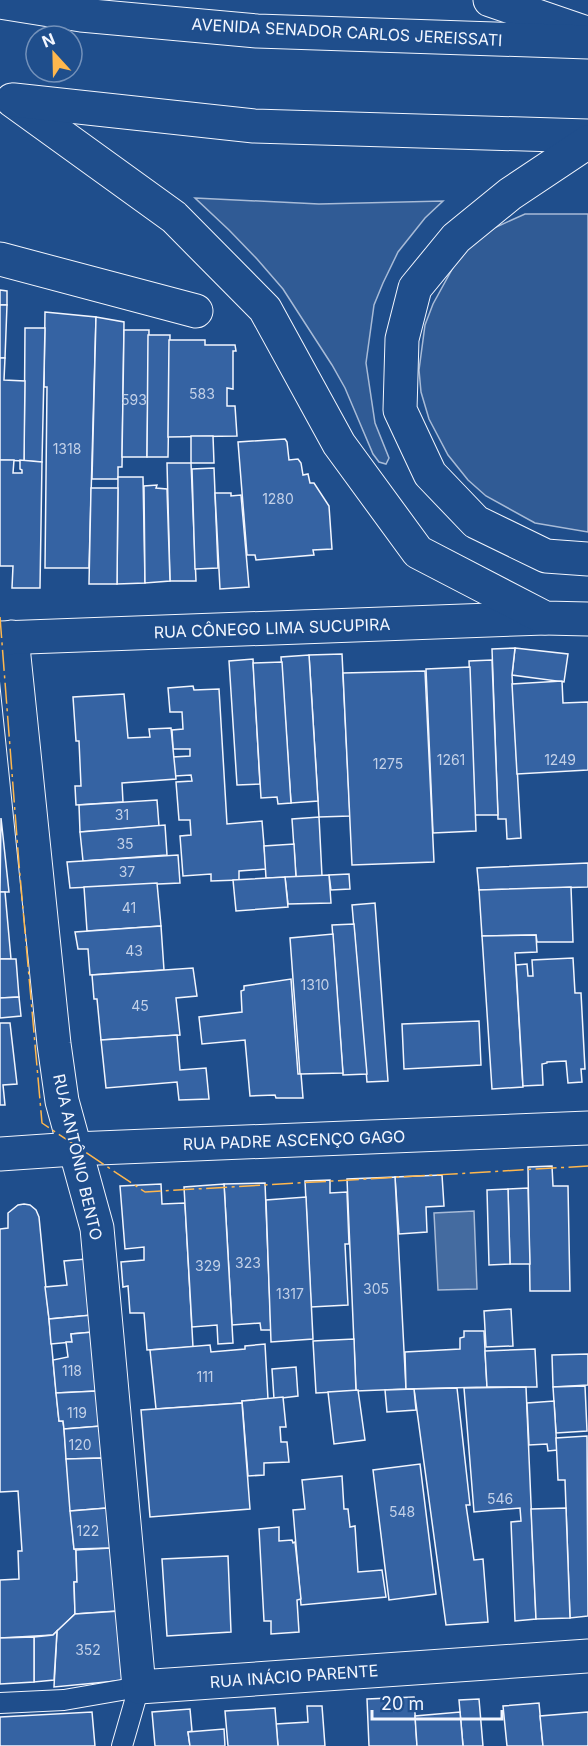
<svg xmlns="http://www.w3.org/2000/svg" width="588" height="1746" viewBox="0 0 588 1746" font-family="Inter,sans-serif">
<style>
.built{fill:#305b95;stroke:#a8bbd7;stroke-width:1.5}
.water{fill:#446ba0;stroke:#a8bbd7;stroke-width:1.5}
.building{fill:#3563a3;stroke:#f2f6ff;stroke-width:1.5}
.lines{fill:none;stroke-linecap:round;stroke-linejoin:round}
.service-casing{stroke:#f2f6ff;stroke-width:22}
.minor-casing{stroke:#f2f6ff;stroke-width:35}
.tertiary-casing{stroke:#f2f6ff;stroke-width:35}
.primary-casing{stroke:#f2f6ff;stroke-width:35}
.service{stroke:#1f4e8c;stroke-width:20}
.minor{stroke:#1f4e8c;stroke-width:33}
.tertiary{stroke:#1f4e8c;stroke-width:33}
.primary{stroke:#1f4e8c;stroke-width:33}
.power{stroke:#ffb74d;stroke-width:1.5;stroke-dasharray:21 4.5 3 4.5;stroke-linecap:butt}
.labels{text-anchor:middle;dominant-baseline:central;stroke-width:4.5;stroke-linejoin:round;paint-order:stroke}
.number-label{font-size:14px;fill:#c3d1e8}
.street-label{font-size:16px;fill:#f2f6ff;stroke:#1f4e8c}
</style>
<rect width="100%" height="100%" fill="#1f4e8c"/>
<g class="built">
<polygon points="195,198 319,204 443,201 425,218 398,252 383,283 374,305 366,363 375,423 389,458 386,464 379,462 373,454 345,388 332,365 283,289 257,259 229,230"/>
<polygon points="525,214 588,214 588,532 535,523 486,496 468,480 448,455 429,419 421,392 419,370 425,325 433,304 455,264 470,247 494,228"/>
</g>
<polygon class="water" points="474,1211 477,1289 438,1290 434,1213"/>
<g class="building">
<polygon points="0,290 7,291 7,305 0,305"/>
<polygon points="0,305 7,305 5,358 0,358"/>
<polygon points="45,312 96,317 89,568 45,568 47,387 44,387"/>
<polygon points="96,317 124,322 122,467 118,467 118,479 92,479"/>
<polygon points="25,328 45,328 42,462 24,461"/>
<polygon points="124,330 149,330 147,457 122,457"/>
<polygon points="148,335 170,335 168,457 147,457"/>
<polygon points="169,340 205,340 205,345 235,345 236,351 233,351 233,389 227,388 227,406 235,406 237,436 168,437"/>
<polygon points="0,358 5,358 4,380 25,381 24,461 0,460"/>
<polygon points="191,436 213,436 214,463 191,463"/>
<polygon points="285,439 287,442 289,460 298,459 301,463 303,475 308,474 310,483 314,483 329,506 332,549 313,550 314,555 256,560 255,555 247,555 238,442"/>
<polygon points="0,460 14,460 13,473 22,473 22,470 20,469 20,460 42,462 40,588 12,588 13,566 0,566"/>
<polygon points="167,463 191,463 196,581 170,581"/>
<polygon points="214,468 218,568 195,569 192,469"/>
<polygon points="118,477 143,477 145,583 117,584"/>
<polygon points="157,485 156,488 167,489 170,581 145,583 144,486"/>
<polygon points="91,488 118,488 117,584 89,584"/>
<polygon points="215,493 231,493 231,496 241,495 249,587 220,589"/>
<polygon points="515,648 568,654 564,682 512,675"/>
<polygon points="515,648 512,675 521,838 507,839 506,819 498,819 492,649"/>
<polygon points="342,654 350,816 319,817 309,655"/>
<polygon points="309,655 318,801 291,803 281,657"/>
<polygon points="253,659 260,784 237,785 229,661"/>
<polygon points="492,660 498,815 475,815 469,661"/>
<polygon points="282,662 291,803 278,804 277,797 261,798 253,663"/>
<polygon points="470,667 476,831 433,833 426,669"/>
<polygon points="425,671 434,862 352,865 343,673"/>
<polygon points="562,681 563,703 588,702 588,770 517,774 512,684"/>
<polygon points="193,686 194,690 219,689 227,824 262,821 266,869 239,871 239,880 211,881 211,874 183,876 180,836 191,835 190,820 179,820 176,782 192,781 191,775 175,776 173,757 190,756 190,749 173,749 172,730 183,729 182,712 170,712 168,688"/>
<polygon points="124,694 128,738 150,737 149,729 171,728 176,779 122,783 123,802 76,805 75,786 81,786 79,741 76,741 73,697"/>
<polygon points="157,800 159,826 80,832 79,805"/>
<polygon points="319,817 322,876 296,877 292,819"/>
<polygon points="1,818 9,892 0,892"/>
<polygon points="165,825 167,855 83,861 80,832"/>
<polygon points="294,844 296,877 266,878 264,846"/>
<polygon points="178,855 180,883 70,888 67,862"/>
<polygon points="588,863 588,887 479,890 477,868"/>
<polygon points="349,874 350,889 331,890 329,875"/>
<polygon points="329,875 331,903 288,904 285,877"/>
<polygon points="285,877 288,907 236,911 233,880"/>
<polygon points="157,883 161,926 87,931 84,887"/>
<polygon points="571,887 573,942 537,942 536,935 482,936 479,890"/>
<polygon points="0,892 5,892 11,959 0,959"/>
<polygon points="375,903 388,1081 367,1082 352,905"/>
<polygon points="354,924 367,1074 343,1075 332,925"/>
<polygon points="161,926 164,970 90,975 88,949 78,949 75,932"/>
<polygon points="333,934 343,1073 300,1074 290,938"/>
<polygon points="536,935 537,952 515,953 523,1087 492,1089 482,936"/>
<polygon points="573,958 575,993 581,993 585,1069 581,1069 582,1082 568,1083 566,1061 547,1062 547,1063 542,1064 543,1085 523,1086 516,965 527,964 528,976 533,976 532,960"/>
<polygon points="0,959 16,959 19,997 0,998"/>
<polygon points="193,968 197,996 176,998 180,1035 101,1040 97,999 94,999 92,975"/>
<polygon points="291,979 298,1074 301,1074 303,1098 276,1098 275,1095 250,1096 245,1040 202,1044 199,1017 242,1012 241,991 244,990 244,986"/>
<polygon points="19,997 21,1016 0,1018 0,998"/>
<polygon points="479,1021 481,1065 404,1069 402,1024"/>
<polygon points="0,1023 10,1023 17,1084 3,1085 5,1105 0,1105"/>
<polygon points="177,1035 180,1070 206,1068 209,1099 179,1100 177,1082 106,1088 101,1040"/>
<polygon points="552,1166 553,1186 568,1186 570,1291 530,1291 528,1167"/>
<polygon points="442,1175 444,1206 426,1207 427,1232 399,1234 395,1177"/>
<polygon points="395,1177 406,1389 356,1391 347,1179"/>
<polygon points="330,1180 330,1193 347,1192 349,1244 345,1244 348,1305 311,1307 305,1181"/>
<polygon points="265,1183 271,1330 261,1330 260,1323 232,1325 224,1184"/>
<polygon points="161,1184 162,1204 185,1203 193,1347 147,1350 144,1313 130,1313 128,1286 123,1287 121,1262 144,1260 144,1247 125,1249 120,1186"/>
<polygon points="224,1184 233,1343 218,1344 217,1325 192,1327 184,1187"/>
<polygon points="528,1188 530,1264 510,1264 508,1189"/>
<polygon points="508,1189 510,1264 489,1265 487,1190"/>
<polygon points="306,1197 313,1339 271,1342 266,1200"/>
<polygon points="24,1204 30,1205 36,1210 39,1217 59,1421 63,1421 64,1429 74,1549 76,1550 77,1582 74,1582 75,1614 53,1635 0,1638 0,1580 19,1579 18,1551 22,1551 18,1491 0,1492 0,1229 8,1228 8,1213 18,1205"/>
<polygon points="86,1259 92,1315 49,1319 45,1287 67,1285 64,1261"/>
<polygon points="511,1309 513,1346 486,1347 484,1311"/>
<polygon points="92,1315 93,1332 71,1334 72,1342 51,1344 49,1319"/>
<polygon points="464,1331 484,1331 487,1387 406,1389 405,1352 460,1349 460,1338 464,1337"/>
<polygon points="93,1332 97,1391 56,1393 53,1360 68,1357 66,1342 72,1342 71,1334"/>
<polygon points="354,1339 356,1391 316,1393 313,1341"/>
<polygon points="265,1344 268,1399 242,1401 242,1403 156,1409 150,1350 210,1345 211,1352 245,1349 245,1346"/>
<polygon points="535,1349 537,1387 487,1387 485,1351"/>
<polygon points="588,1354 588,1385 553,1387 552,1355"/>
<polygon points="296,1367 298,1396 274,1399 272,1369"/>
<polygon points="585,1386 587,1431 556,1433 553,1387"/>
<polygon points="526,1387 536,1619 515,1621 511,1522 521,1521 520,1508 474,1512 464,1388"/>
<polygon points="457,1388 470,1505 466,1505 474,1560 483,1559 488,1622 446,1625 414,1389"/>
<polygon points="414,1389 416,1410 387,1412 385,1390"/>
<polygon points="358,1390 365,1440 334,1444 328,1392"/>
<polygon points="97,1391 101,1426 64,1429 63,1421 59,1421 56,1393"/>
<polygon points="283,1397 286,1427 280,1427 281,1442 287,1442 289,1462 264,1463 264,1475 248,1476 242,1401"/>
<polygon points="554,1401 557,1450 548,1451 547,1444 529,1445 527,1403"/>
<polygon points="242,1403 250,1509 150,1517 141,1410"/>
<polygon points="101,1426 104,1458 66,1459 64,1429"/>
<polygon points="587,1436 588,1616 570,1618 565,1480 558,1480 556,1438"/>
<polygon points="103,1458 107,1508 70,1511 66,1459"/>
<polygon points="420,1464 436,1594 389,1600 373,1470"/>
<polygon points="342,1476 344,1509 348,1509 350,1527 355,1526 358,1572 382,1570 386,1597 301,1605 293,1510 305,1509 302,1480"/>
<polygon points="107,1508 111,1548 74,1549 70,1511"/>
<polygon points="566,1508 570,1618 536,1619 531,1509"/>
<polygon points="279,1527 279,1541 292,1540 293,1543 295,1542 301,1599 297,1600 299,1632 271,1634 271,1621 264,1621 259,1529"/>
<polygon points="111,1548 117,1611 75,1614 74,1582 77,1582 76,1550"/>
<polygon points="228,1556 231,1632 167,1636 162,1559"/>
<polygon points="120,1611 127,1680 54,1687 57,1631 75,1614"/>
<polygon points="57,1631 54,1680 34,1682 34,1637 53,1635"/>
<polygon points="34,1637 34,1682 0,1684 0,1638"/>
<polygon points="414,1697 417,1746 369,1746 367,1699"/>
<polygon points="479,1699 483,1746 463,1746 459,1700"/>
<polygon points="539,1703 543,1746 507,1746 503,1706"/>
<polygon points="307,1706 322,1706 325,1746 278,1746 276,1724 308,1722"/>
<polygon points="275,1708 278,1746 228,1746 225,1711"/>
<polygon points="190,1709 192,1731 188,1732 190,1746 155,1746 152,1712"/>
<polygon points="92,1712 95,1746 0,1746 0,1717"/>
<polygon points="460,1712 463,1746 417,1746 415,1716"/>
<polygon points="588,1712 588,1746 543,1746 540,1716"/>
<polygon points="224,1729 225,1746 190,1746 188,1732"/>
</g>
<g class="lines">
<defs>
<polyline id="service" points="0,1703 64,1700 139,1687 122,1746"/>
<g id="minor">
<polyline points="0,259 196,311"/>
<polyline points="12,637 54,1044 62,1101 97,1228 139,1687 588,1656"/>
<polyline points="0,1154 74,1149 588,1128"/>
</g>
<polyline id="tertiary" points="0,638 545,618"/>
<g id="primary">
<polyline points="490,0 581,31"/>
<polyline points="0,2 81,15 257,31 588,42"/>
<polyline points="12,100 174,217 265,309 339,444 418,552 545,618 588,619"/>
<polyline points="14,100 254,126 588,136"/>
<polyline points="588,142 510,194 456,238 415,288 402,339 400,410 430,474 476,522 546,556 588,559"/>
</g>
</defs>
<use href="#service" class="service-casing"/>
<use href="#minor" class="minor-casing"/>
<use href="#tertiary" class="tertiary-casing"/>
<use href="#primary" class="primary-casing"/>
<use href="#service" class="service"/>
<use href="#minor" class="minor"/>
<use href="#tertiary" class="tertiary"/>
<use href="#primary" class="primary"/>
<polyline class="power" points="0,617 19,864 42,1123 145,1192 588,1166"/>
</g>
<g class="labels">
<g class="number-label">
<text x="202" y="393">583</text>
<text x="134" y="399">593</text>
<text x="67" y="448">1318</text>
<text x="278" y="498">1280</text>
<text x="451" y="759">1261</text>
<text x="560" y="759">1249</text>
<text x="388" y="763">1275</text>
<text x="122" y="814">31</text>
<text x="125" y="843">35</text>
<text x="127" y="871">37</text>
<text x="129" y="907">41</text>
<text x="134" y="950">43</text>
<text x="315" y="984">1310</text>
<text x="140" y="1005">45</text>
<text x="248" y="1262">323</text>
<text x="208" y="1265">329</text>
<text x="376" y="1288">305</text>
<text x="290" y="1293">1317</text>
<text x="72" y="1370">118</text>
<text x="205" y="1376">111</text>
<text x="77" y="1412">119</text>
<text x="80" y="1444">120</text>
<text x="500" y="1498">546</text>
<text x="402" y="1511">548</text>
<text x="88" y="1530">122</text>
<text x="88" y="1649">352</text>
</g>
<g class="street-label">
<text transform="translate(347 32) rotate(3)">AVENIDA SENADOR CARLOS JEREISSATI</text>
<text transform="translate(272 628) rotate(-2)">RUA CÔNEGO LIMA SUCUPIRA</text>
<text transform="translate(294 1140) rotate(-2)">RUA PADRE ASCENÇO GAGO</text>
<text transform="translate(78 1157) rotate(77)">RUA ANTÔNIO BENTO</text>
<text transform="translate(294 1676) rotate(-4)">RUA INÁCIO PARENTE</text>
</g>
</g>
<g transform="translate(54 54) rotate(338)"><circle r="28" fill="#1f4e8c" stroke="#7391ba" stroke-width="1.5"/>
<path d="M0-4.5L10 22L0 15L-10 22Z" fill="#ffb74d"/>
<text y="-9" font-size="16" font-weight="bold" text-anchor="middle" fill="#f2f6ff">N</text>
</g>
<path d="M372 1710v9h130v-9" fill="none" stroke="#f2f6ff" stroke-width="3"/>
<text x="381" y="1710" font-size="18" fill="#f2f6ff" stroke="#1f4e8c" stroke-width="4.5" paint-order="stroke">20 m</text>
</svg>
